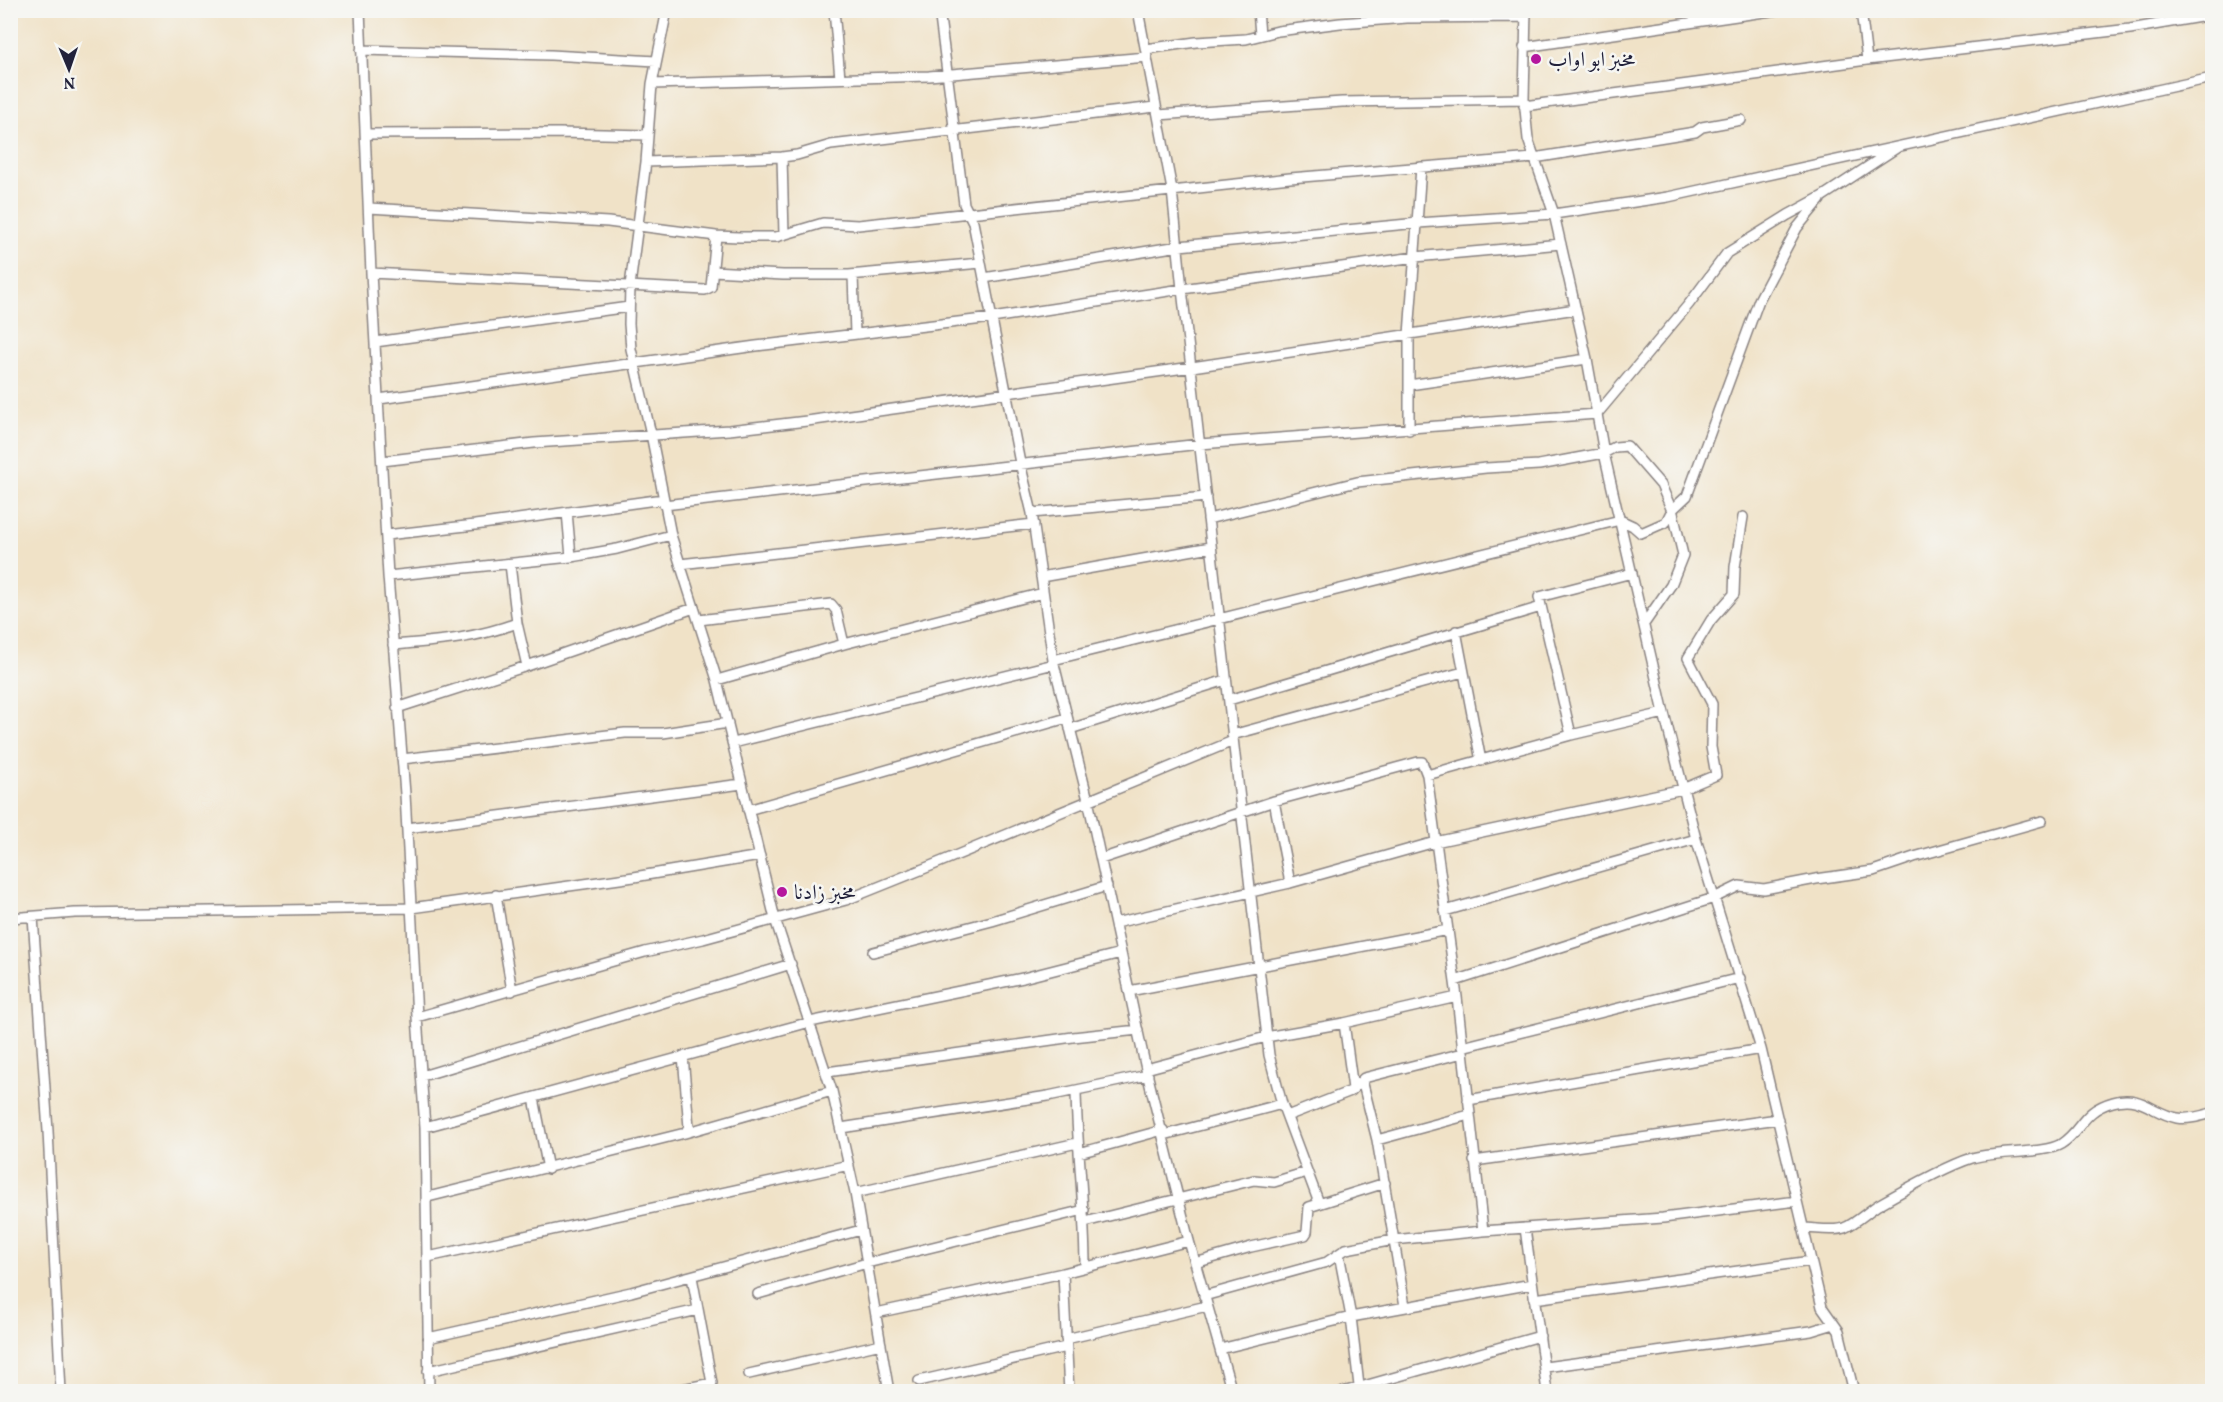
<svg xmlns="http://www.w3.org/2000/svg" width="2223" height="1402" font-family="Vollkorn,Amiri,serif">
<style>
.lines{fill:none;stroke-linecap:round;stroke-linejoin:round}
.street-casing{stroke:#898281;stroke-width:12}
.street{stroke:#fff;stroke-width:9}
.poi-dot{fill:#b5179e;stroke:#f6f6f2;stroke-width:2}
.labels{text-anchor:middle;stroke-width:5;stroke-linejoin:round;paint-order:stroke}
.poi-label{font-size:21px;fill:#22223b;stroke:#f6f6f2;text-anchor:start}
</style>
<rect width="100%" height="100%" fill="#f6f6f2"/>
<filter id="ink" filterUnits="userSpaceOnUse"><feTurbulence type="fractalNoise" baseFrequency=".0167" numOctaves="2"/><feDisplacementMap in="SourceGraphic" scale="12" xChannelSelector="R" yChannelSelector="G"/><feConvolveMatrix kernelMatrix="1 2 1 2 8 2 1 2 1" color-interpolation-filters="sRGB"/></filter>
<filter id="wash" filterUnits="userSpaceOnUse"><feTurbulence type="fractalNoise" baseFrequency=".008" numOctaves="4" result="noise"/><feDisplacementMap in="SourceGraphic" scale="24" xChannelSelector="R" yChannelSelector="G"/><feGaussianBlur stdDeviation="1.35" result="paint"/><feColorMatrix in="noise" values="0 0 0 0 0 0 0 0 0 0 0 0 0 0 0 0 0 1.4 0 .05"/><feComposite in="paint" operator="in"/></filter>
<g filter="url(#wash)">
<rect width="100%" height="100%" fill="#f0e2c7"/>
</g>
<g filter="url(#ink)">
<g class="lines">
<g class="street-casing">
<path id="street" d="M360,10l11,263 17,303 17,218 12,223 8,110 4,265
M667,10l-15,74 -6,78 -16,124 -1,38 2,25 20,85 20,101 46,145 58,239 57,172 23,102 34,199
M834,10l6,68
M939,10l25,194 9,18 47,241 12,50 21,147 35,140 58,269 43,172 43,151
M1138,10l34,180 10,99 87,766 13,49 37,99
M1258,10l2,25
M1526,10l-2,89 4,40 26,75 33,145 17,94 60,260 32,126 65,210 61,258 17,24 15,61
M1861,10l6,50
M1524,47l254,-37
M1146,49l50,-7 50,-3 32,-8 62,-8 67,-5 119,-1
M361,50l190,5 105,6
M652,84l277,-8 218,-19
M1524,106l343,-46 263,-31 82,-14
M1158,115l184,-13 182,-3
M366,134l193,-1 89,2
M782,157l2,78
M646,162l136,-5 15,-2 34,-10 324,-38
M369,208l239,14 108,14 23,1h37l47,-14 35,2 47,-5 385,-42 244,-20 161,-26 7,-5 39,-7
M713,271l70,4h66l132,-12
M371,273l334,17 6,-3 5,-51
M853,275l2,59
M984,278l195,-32 239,-23 136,-9 114,-17 544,-119
M375,342l254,-35
M1409,385l178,-26
M379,399l377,-53 236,-28 190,-29 233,-32 146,-13
M1409,430v-95l12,-168
M382,461l152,-18 195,-13 78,-9 385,-54 384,-58
M664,505l536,-61 397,-30 92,-110 38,-51 61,-38 35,-19 75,-49
M567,512l4,45
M1032,513l174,-16
M1208,519l149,-37 129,-14 53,-3 65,-12 11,-6 12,-1 34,39 12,28 10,42 -12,30 -27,39
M386,535l89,-10 188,-26
M510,564l7,59 10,43
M680,564l354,-40
M388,576l183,-19 46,-8 54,-14
M1041,577l170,-30
M699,620l132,-16 5,6 8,34
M1456,631l25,130
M393,645c46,-4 80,-6 124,-22
M1053,660l567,-140 13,6 8,7 25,-11 6,-12 15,-14 72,-196 38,-72 23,-28
M717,680l127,-36 199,-51
M1229,700l312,-93
M397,708l130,-42 167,-58
M1070,729l156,-49
M1232,735l231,-63
M1571,735l-32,-138 93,-24
M733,743l321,-79
M402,759l223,-26h38l65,-10
M1427,775l144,-40 93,-22
M1274,801l16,82
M748,810l319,-92
M407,828l335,-44
M1101,859l173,-58 144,-39h4l5,13 30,222 26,234
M496,895l16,96
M1445,911l251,-72
M33,917l15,214 13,261
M10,918l65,-5 336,-5 223,-31 126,-21
M1115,923l175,-40 145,-41 248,-53 33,-14 -5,-28 1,-43 -24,-46 23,-38 23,-26 1,-27 8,-50
M873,952l119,-31 115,-35
M1455,981l259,-83 25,-12 25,3 52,-10 57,-8 41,-14 128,-36
M1129,991l319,-61
M417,1017l228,-65 58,-13 143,-39 87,-35 300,-124
M1344,1023l9,66
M1462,1047l278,-69
M1146,1069l120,-32 78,-14 113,-26
M827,1072l246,-35 65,-7
M422,1076l369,-112
M1362,1080l15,60 28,166
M1076,1091c1,59 9,117 9,176
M534,1098l14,71
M1468,1100l293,-51
M1287,1116l64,-25 13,-13 99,-25
M425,1127l385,-105 213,-44 98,-25
M841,1128l207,-32 100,-21
M685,1133l147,-42
M1164,1135l118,-31
M1377,1140l92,-25
M1079,1153l84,-23
M1474,1161l304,-42
M855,1193l222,-50
M428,1197l257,-64 4,-6 -6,-71
M1085,1222l169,-42 20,2 33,-10
M1525,1228l22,164
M1803,1228c13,0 29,4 41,0 12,-5 23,-16 34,-23 26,-15 66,-38 94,-47 23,-7 73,-4 89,-14 22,-14 20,-33 52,-42 28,-8 39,11 64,16 11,2 24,-2 35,-5
M1339,1254l12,63 8,69
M428,1257l421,-92
M1195,1263l56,-16 54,-12 2,-3 2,-25 76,-24
M1063,1273l6,119
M758,1294l109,-31 217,-53
M1204,1296l123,-34 19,-13 48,-9 89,-9 180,-13 134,-17
M1534,1299l277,-38
M876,1313l187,-40 126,-32
M428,1338l203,-46 230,-62
M1066,1339l141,-33
M1220,1349l131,-32 181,-33
M1545,1367l266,-36 23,-7
M428,1371l270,-61
M749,1374l132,-30
M919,1381l147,-34
M668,1392l44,-9 -20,-106
M1343,1392l197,-56"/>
</g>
<use href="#street" class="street"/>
</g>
</g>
<g class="poi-dot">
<circle cx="1536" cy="59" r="6"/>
<circle cx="782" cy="892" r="6"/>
</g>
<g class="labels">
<g class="poi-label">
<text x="1548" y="66">مخبز ابو اواب</text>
<text x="794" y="899">مخبز زادنا</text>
</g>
</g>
<rect width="2223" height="1402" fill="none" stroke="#f6f6f2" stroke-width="36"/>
<g transform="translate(69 69) rotate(178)" stroke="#f6f6f2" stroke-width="4.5" paint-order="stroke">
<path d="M0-4.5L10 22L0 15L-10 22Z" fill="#22223b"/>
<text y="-9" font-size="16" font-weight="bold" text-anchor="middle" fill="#22223b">N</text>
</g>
</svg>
